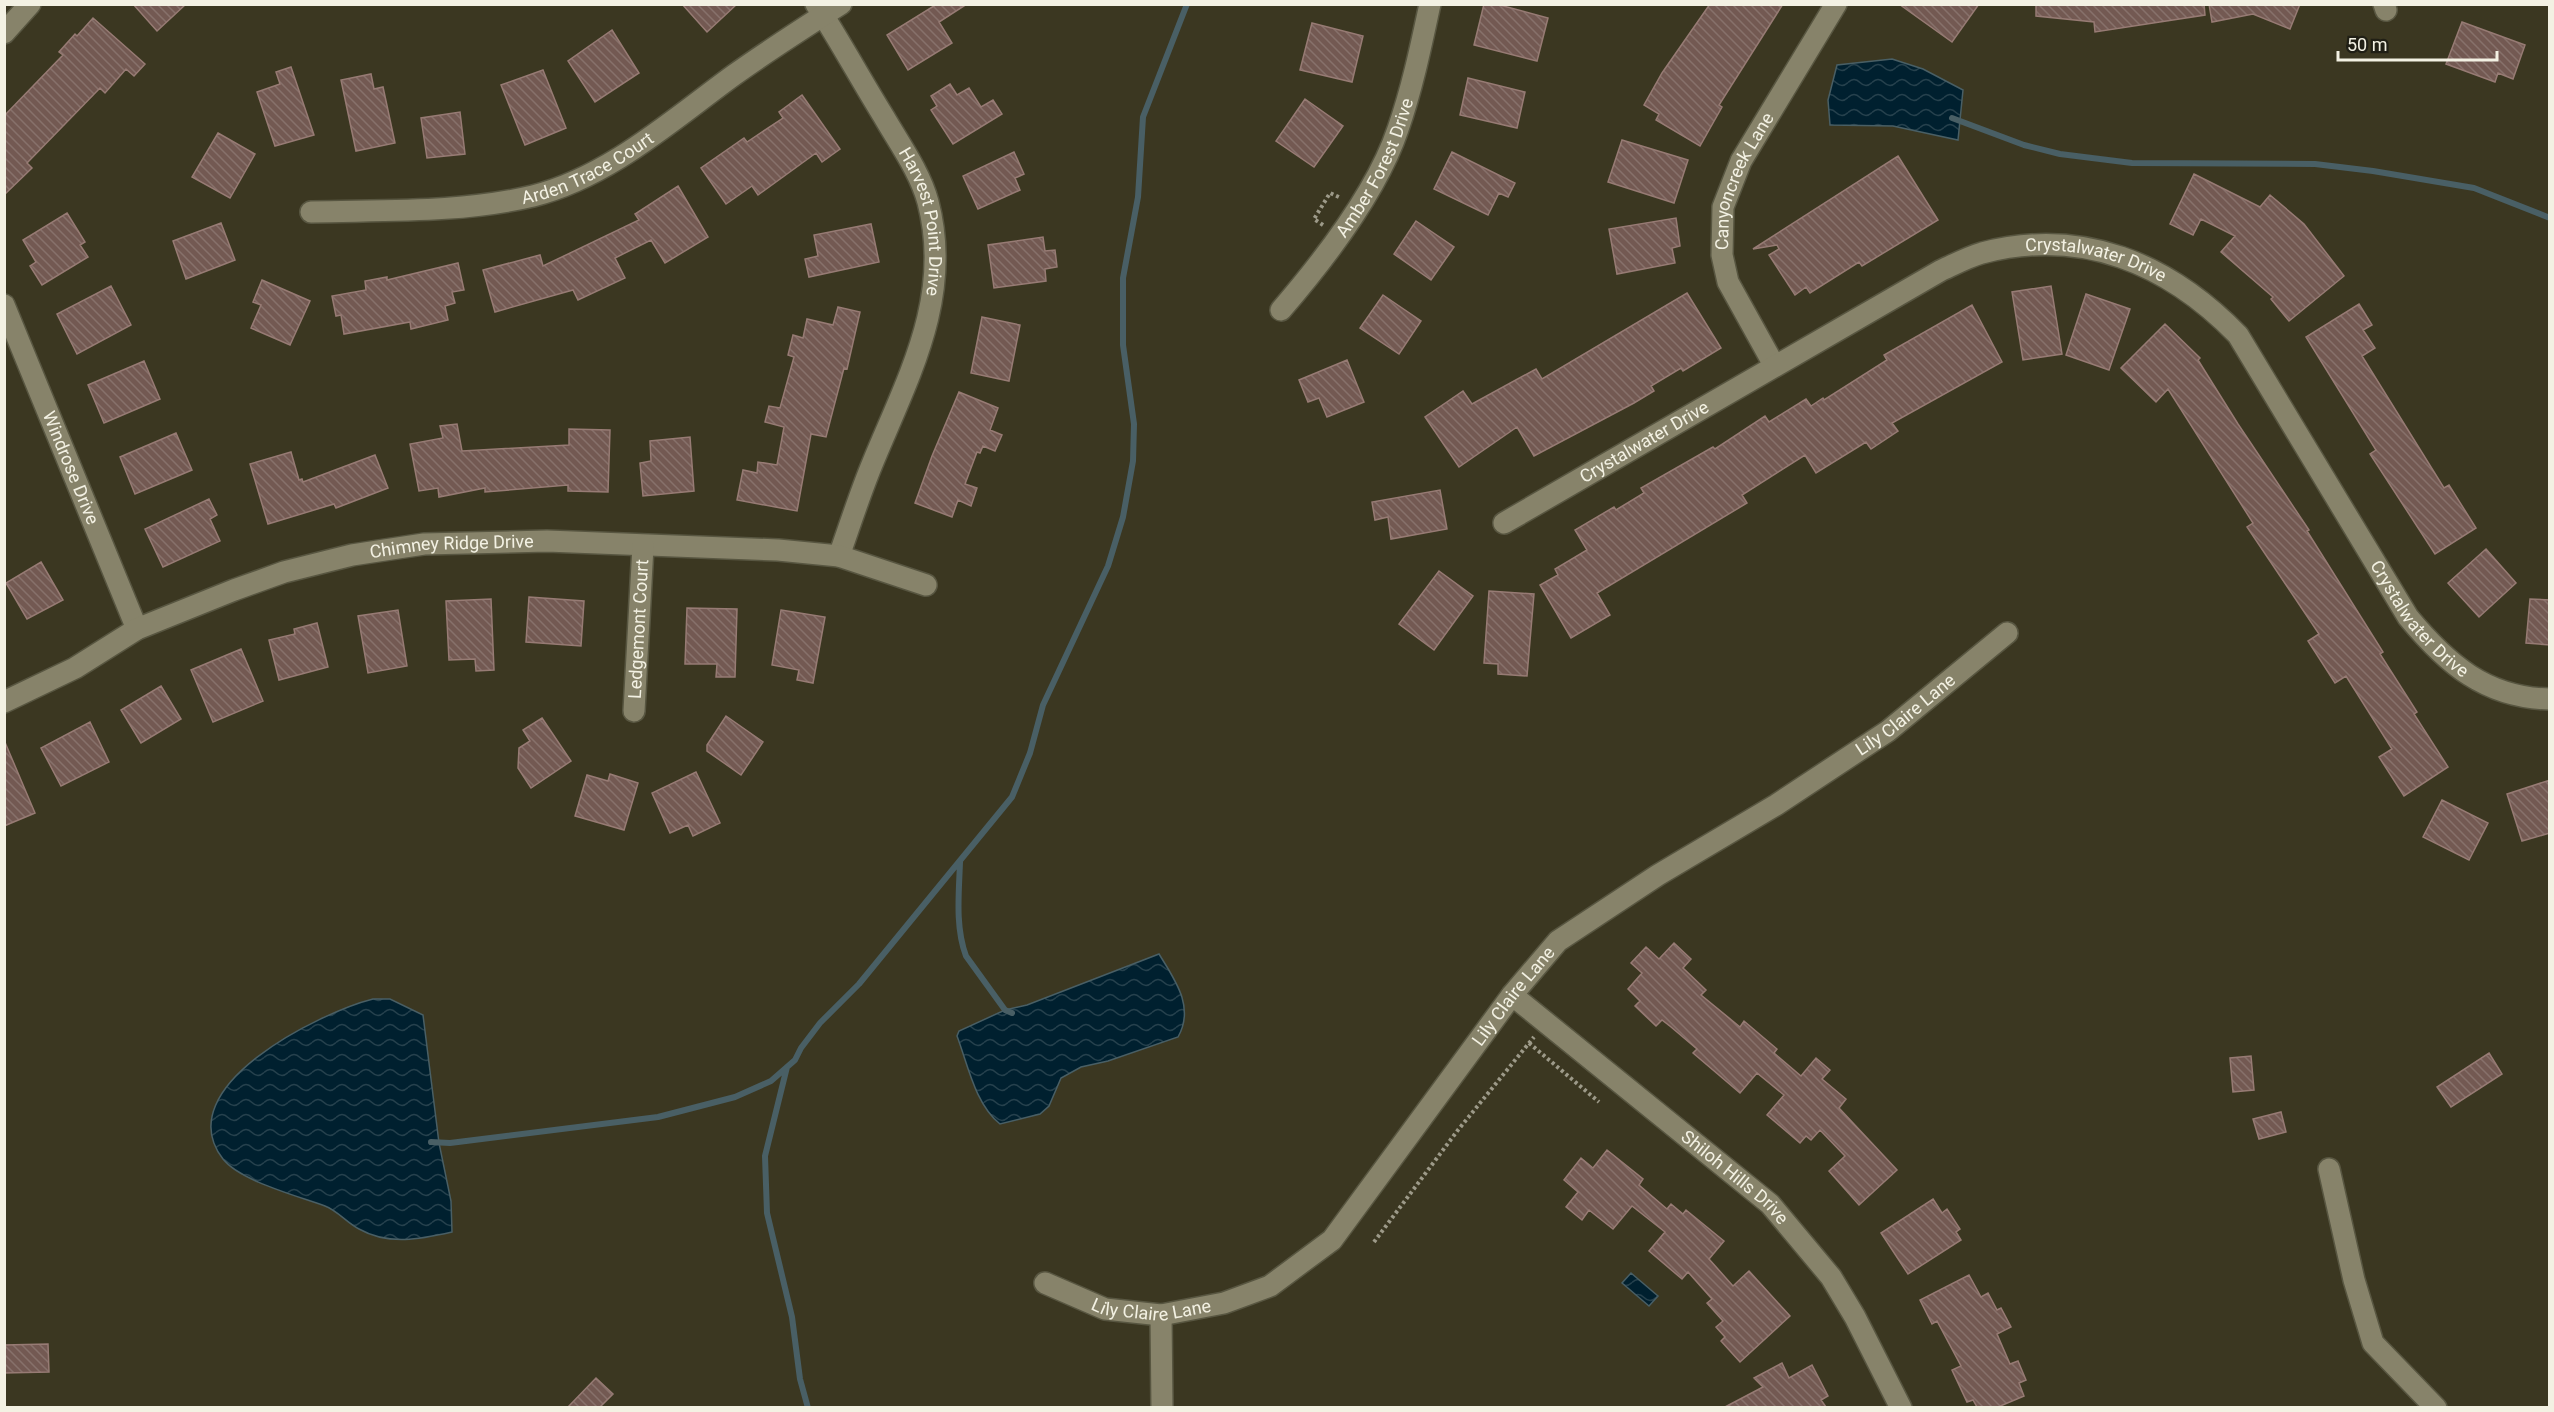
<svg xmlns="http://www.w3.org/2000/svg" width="2554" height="1412" font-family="Roboto,sans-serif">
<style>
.water{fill:url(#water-waves);stroke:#495f65;stroke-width:1.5}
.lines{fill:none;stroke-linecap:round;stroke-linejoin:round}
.stream{stroke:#495f65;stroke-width:6}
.building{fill:url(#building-back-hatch);stroke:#977b74;stroke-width:1.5}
.minor-casing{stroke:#585641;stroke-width:24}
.path{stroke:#9d9a89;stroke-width:4;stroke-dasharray:3 3;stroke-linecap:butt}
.minor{stroke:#87836a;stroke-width:21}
.labels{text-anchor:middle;stroke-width:4.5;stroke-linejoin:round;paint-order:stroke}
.street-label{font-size:18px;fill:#f3f1e3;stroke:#201f15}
</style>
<defs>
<pattern id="water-waves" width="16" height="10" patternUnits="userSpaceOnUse" patternTransform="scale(1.5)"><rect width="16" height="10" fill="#00202f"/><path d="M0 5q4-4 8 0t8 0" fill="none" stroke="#26414d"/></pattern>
<pattern id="building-back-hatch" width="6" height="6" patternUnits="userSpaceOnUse" patternTransform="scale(1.5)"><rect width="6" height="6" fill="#735952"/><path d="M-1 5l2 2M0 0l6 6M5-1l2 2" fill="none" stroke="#87716b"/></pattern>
</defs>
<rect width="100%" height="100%" fill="#3b3721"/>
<path class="water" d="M1892,59l31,10 40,21 -5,50 -65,-14 -63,-1 -2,-25 9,-35z
M1159,954c16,26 36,53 19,83l-70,24 -27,6 -20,11 -12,28 -9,8 -40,10c-25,-20 -32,-59 -43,-88l2,-5 46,-21 22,-5z
M373,999h17l33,16 16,128 12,58 1,31c-31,7 -63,14 -93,-3 -12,-6 -21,-18 -34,-23 -27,-10 -85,-25 -102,-47 -56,-72 98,-147 150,-160z
M1631,1273l27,23 -9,10 -27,-23z"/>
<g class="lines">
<path class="stream" d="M1952,118l72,27 36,9 72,9 183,1 58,7 101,17 76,30
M960,862c-1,30 -5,65 6,94l39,54 7,3
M787,1067l-22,89 2,57 25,104 8,62 8,29
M431,1142l19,1 208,-26 77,-20 36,-16 24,-21 6,-12 19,-25 39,-39 153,-187 18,-44 13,-48 65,-139 15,-49 10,-56 1,-37 -11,-79v-67l15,-81 5,-80 44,-113"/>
</g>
<path class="building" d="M133,4h53l-29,27z
M682,4h55l-30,28z
M937,4h30l-28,18 13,21 -44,27 -21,-35z
M1484,4h12l52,14 -11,43 -63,-16z
M1710,4h73l-64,101 3,2 -22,39 -44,-26 3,-6 -15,-9 18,-32z
M1899,4h80l-27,38z
M2036,4h168l1,11 -110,17 -1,-10 -58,-6z
M2209,4h91l-10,25 -37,-15 -41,8z
M93,18l52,46 -11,12 -8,-7 -21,24 -5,-5 -73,75 5,5 -28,27v-79l59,-61 -4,-3 16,-18 2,2z
M2462,22l63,23 -12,34 -15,-6 -3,9 -49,-18z
M1312,23l51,13 -11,46 -52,-12z
M612,30l27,43 -44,29 -27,-41z
M291,67l23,68 -39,11 -18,-54 23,-8 -4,-12z
M543,70l23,58 -41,17 -24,-60z
M371,74l3,15 9,-2 12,56 -39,8 -15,-71z
M1468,78l57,14 -8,36 -57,-13z
M950,84l7,11 12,-7 12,19 12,-7 9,14 -49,30 -22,-34 6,-4 -6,-10z
M802,95l38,54 -18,13 -6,-9 -58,42 -6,-9 -26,18 -25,-36 43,-30 3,4 36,-24 -4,-6z
M1305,99l38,27 -29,41 -38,-26z
M460,112l5,42 -38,4 -6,-40z
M218,133l37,21 -25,44 -38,-21z
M1622,140l66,20 -14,43 -66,-21z
M1014,152l10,22 -9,4 5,12 -42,19 -15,-33z
M1452,152l63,31 -7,14 -9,-4 -11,22 -54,-26z
M1898,156l40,64 -76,46 -3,-4 -49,31 -4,-6 -11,8 -26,-40 10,-6 -2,-4 -24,4z
M2194,174l66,33 10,-12 34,29 40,52 -55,45 -18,-22 2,-2 -52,-45 14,-16 -34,-17 -8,16 -23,-11z
M678,186l30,51 -43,26 -14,-23 -36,18 10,20 -47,22 -5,-10 -78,22 -12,-42 57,-15 3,11 96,-46 -4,-6z
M67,213l18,29 -5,3 8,12 -46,28 -12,-19 6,-4 -13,-22z
M1676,218l4,28 -8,2 3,15 -58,11 -8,-45z
M1416,221l38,26 -23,33 -37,-26z
M221,223l14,37 -49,19 -13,-38z
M871,224l8,38 -70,15 -4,-18 13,-3 -4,-21z
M1043,237l2,14 10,-1 2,17 -12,2 1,12 -52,7 -6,-43z
M458,263l6,27 -12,2 3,11 -10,3 3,14 -37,9 -1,-7 -66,12 -3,-19 -5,1 -4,-20 34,-6 -1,-9 22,-4v3z
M262,280l48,21 -20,44 -39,-17 10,-23 -8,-3z
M111,286l20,39 -54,29 -20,-40z
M2051,286l11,68 -39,6 -11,-68z
M1687,293l34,55 -38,23 -2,-3 -30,18 3,5 -20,12 -100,53 -17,-29 -58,40 -34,-50 38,-26 9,13 64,-35 6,10z
M2086,294l44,15 -21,61 -43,-15z
M1383,295l38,26 -22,33 -39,-26z
M2359,304l13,21 -9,5 12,18 -13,8 82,132 5,-3 27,43 -41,26 -65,-100 6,-4 -70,-113z
M1972,305l30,57 -110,61 6,8 -27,18 -5,-7 -50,31 -11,-18 -63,40 5,8 -150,90 13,22 -39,23 -31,-53 18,-10 -3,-6 32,-19 -12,-20 39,-23 2,3 28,-17 -3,-5 72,-41 2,2 50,-33 4,6 37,-23 5,7 12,-8 1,2 63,-40 -3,-5z
M838,307l22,5 -13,57 -3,-1 -18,69 -15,-3 -14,77 -60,-11 6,-30 14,3 1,-11 19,3 7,-38 -19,-5 4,-16 11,2 14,-51 -6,-2 5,-20 10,3 4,-19 26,6z
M982,317l38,8 -11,56 -38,-8z
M2165,324l35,34 -2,2 40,64 71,106 -2,1 76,121 -3,2 37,58 -3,2 34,53 -44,29 -25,-39 13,-8 -46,-73 -11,7 -27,-42 11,-7 -72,-107 6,-4 -85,-134 -12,13 -35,-34z
M1347,360l17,42 -37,15 -8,-19 -11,4 -9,-22z
M144,361l16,38 -56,24 -16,-38z
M959,392l39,16 -8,22 12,5 -7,16 -12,-5 -3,7 -3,-1 -12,32 12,4 -6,18 -13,-6 -6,17 -37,-14 17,-47z
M457,424l5,27 107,-6v-16l41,1 -2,62 -40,-1v-6l-83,7v-4l-46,9 -1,-9 -19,3 -9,-47 33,-6 -3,-12z
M176,433l16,37 -57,24 -15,-37z
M690,437l4,54 -51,5 -3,-33 11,-2 -1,-20z
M291,452l8,28 3,-1 1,3 72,-27 13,33 -52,20 -2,-4 -66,20 -18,-60z
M1440,490l7,39 -56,10 -3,-22 -13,3 -3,-18z
M209,499l8,16 -7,4 10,22 -57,26 -18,-38z
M2486,549l30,34 -37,34 -31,-34z
M41,562l22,38 -36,19 -21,-36z
M1439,571l34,25 -39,54 -35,-26z
M1489,591l45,3 -7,82 -29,-2v-10l-14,-1z
M529,597l55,4 -3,45 -55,-4z
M491,599l3,71 -18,1 -1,-12 -26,1 -3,-59z
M2530,599l20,1v45l-24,-2z
M687,608l50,1 -2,68h-19l1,-13h-32z
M398,610l9,56 -39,7 -10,-57z
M781,610l44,7 -12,66 -16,-3 2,-10 -27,-5z
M317,623l11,44 -49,13 -10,-40 26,-6 -1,-5z
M241,649l22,52 -50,21 -22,-52z
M161,686l20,33 -40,24 -20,-33z
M726,716l37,26 -22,33 -34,-24v-6z
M542,718l29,43 -40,27 -13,-20 1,-20 11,-7 -7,-11z
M90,722l19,40 -48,24 -20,-38z
M4,740l31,73 -31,13z
M696,772l24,51 -27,13 -5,-11 -18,8 -18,-40z
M610,774l28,9 -14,47 -49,-14 12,-41 21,6z
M2550,780v53l-28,8 -15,-47z
M2442,800l46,23 -19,37 -46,-23z
M1674,943l17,16 -8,9 23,22 -5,5 39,32 4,-6 33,28 -3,4 27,23 15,-18 14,12 -8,9 24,20 -7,9 58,62 -38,35 -30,-34 16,-15 -25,-26 -9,10 -5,-4 -6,7 -33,-28 17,-20 -27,-22 -17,20 -47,-40 4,-4 -26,-22 -9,-7 -6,6 -21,-20 5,-5 -12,-12 14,-16 -11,-10 15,-16 13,12z
M2489,1053l13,21 -51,33 -14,-20z
M2251,1056l3,34 -21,2 -3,-34z
M2281,1112l5,20 -27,7 -6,-20z
M1607,1150l36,29 -4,6 28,24 4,-5 12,10 3,-4 38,31 -15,18 24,27 16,-15 41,45 -50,46 -19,-21 4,-4 -9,-10 7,-6 -16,-18 5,-4 -24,-27 -6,7 -33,-28 16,-19 -33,-26 -19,23 -24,-19 -7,10 -16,-13 12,-15 -14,-12 17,-22 12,10z
M1933,1199l9,14 5,-4 13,20 -4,3 5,8 -53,34 -27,-41z
M1969,1275l12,22 7,-4 9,17 4,-2 10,19 -14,7 13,30 8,-3 8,19 -7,3 5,13 -26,11h-21l-4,-7 -6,2 -15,-32 9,-4 -24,-45 -5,3 -12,-24z
M48,1344l1,28 -45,1v-28z
M1782,1363l7,15 23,-13 16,31 -7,4 5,7h-101l38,-20 -9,-9z
M596,1378l17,16 -13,13h-32z"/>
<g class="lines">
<g class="minor-casing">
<g id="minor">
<path id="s1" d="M816,4c24,37 45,76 68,113 15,26 36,55 44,85 25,95 -20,175 -55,260 -13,31 -23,63 -34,94"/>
<path d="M2384,4l2,6"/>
<path d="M4,33l26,-29"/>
<path id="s2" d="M311,212c74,-2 150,1 222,-16 76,-19 139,-76 201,-121 35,-25 71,-48 107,-71"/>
<path id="s3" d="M4,305l133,324"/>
<path id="s4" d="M1281,310c43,-50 96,-118 117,-181 14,-40 23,-83 32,-125"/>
<path id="s5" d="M1774,365l-46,-83 -6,-27 1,-48 18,-46 95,-157"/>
<path id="s6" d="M1504,523l436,-252c13,-6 28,-14 42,-18 100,-26 186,10 256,82l170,282c39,47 78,81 142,82"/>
<path id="s7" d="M4,702l71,-34 62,-39 97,-39 50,-18 68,-17 72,-11 123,-3 231,9 61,6 87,29"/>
<path id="s8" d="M634,711l9,-165"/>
<path id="s9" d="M1512,995l258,209 61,73 24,40 46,91"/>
<path d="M2329,1169l25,111 19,63 63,65"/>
<path id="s10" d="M1045,1283l60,26 56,6 63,-12 46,-17 62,-46 180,-245 46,-54 100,-66 118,-70 112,-74 119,-98"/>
<path d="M1161,1315l1,93"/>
</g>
</g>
<path class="path" d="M1323,225l-9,-6 16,-26 11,5
M1529,1043l70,59
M1374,1242l84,-112 76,-93"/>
<use href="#minor" class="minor"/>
</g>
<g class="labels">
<g class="street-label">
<text dy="6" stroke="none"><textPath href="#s2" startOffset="284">Arden Trace Court</textPath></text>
<text dy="6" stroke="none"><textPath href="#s4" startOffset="172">Amber Forest Drive</textPath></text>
<text dy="6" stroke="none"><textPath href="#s5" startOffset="201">Canyoncreek Lane</textPath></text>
<text dy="6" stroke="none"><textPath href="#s1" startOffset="246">Harvest Point Drive</textPath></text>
<text dy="6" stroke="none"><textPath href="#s6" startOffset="666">Crystalwater Drive</textPath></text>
<text dy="6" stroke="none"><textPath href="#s6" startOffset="162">Crystalwater Drive</textPath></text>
<text dy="6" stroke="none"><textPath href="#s3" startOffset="176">Windrose Drive</textPath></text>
<text dy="6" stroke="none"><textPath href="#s7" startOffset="480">Chimney Ridge Drive</textPath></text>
<text dy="6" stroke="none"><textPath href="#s6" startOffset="1170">Crystalwater Drive</textPath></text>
<text dy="6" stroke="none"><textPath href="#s8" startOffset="82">Ledgemont Court</textPath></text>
<text dy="6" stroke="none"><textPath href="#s10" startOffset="1102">Lily Claire Lane</textPath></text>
<text dy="6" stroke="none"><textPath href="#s10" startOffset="616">Lily Claire Lane</textPath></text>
<text dy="6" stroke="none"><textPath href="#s9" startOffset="288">Shiloh Hills Drive</textPath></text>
<text dy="6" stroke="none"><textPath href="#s10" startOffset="112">Lily Claire Lane</textPath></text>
</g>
</g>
<rect width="2554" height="1412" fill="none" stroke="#f3f1e3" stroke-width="12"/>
<path d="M2338 51v9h159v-9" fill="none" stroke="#f3f1e3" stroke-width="3"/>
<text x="2347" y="51" font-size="18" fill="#f3f1e3" stroke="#201f15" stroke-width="4.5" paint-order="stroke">50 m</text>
</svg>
